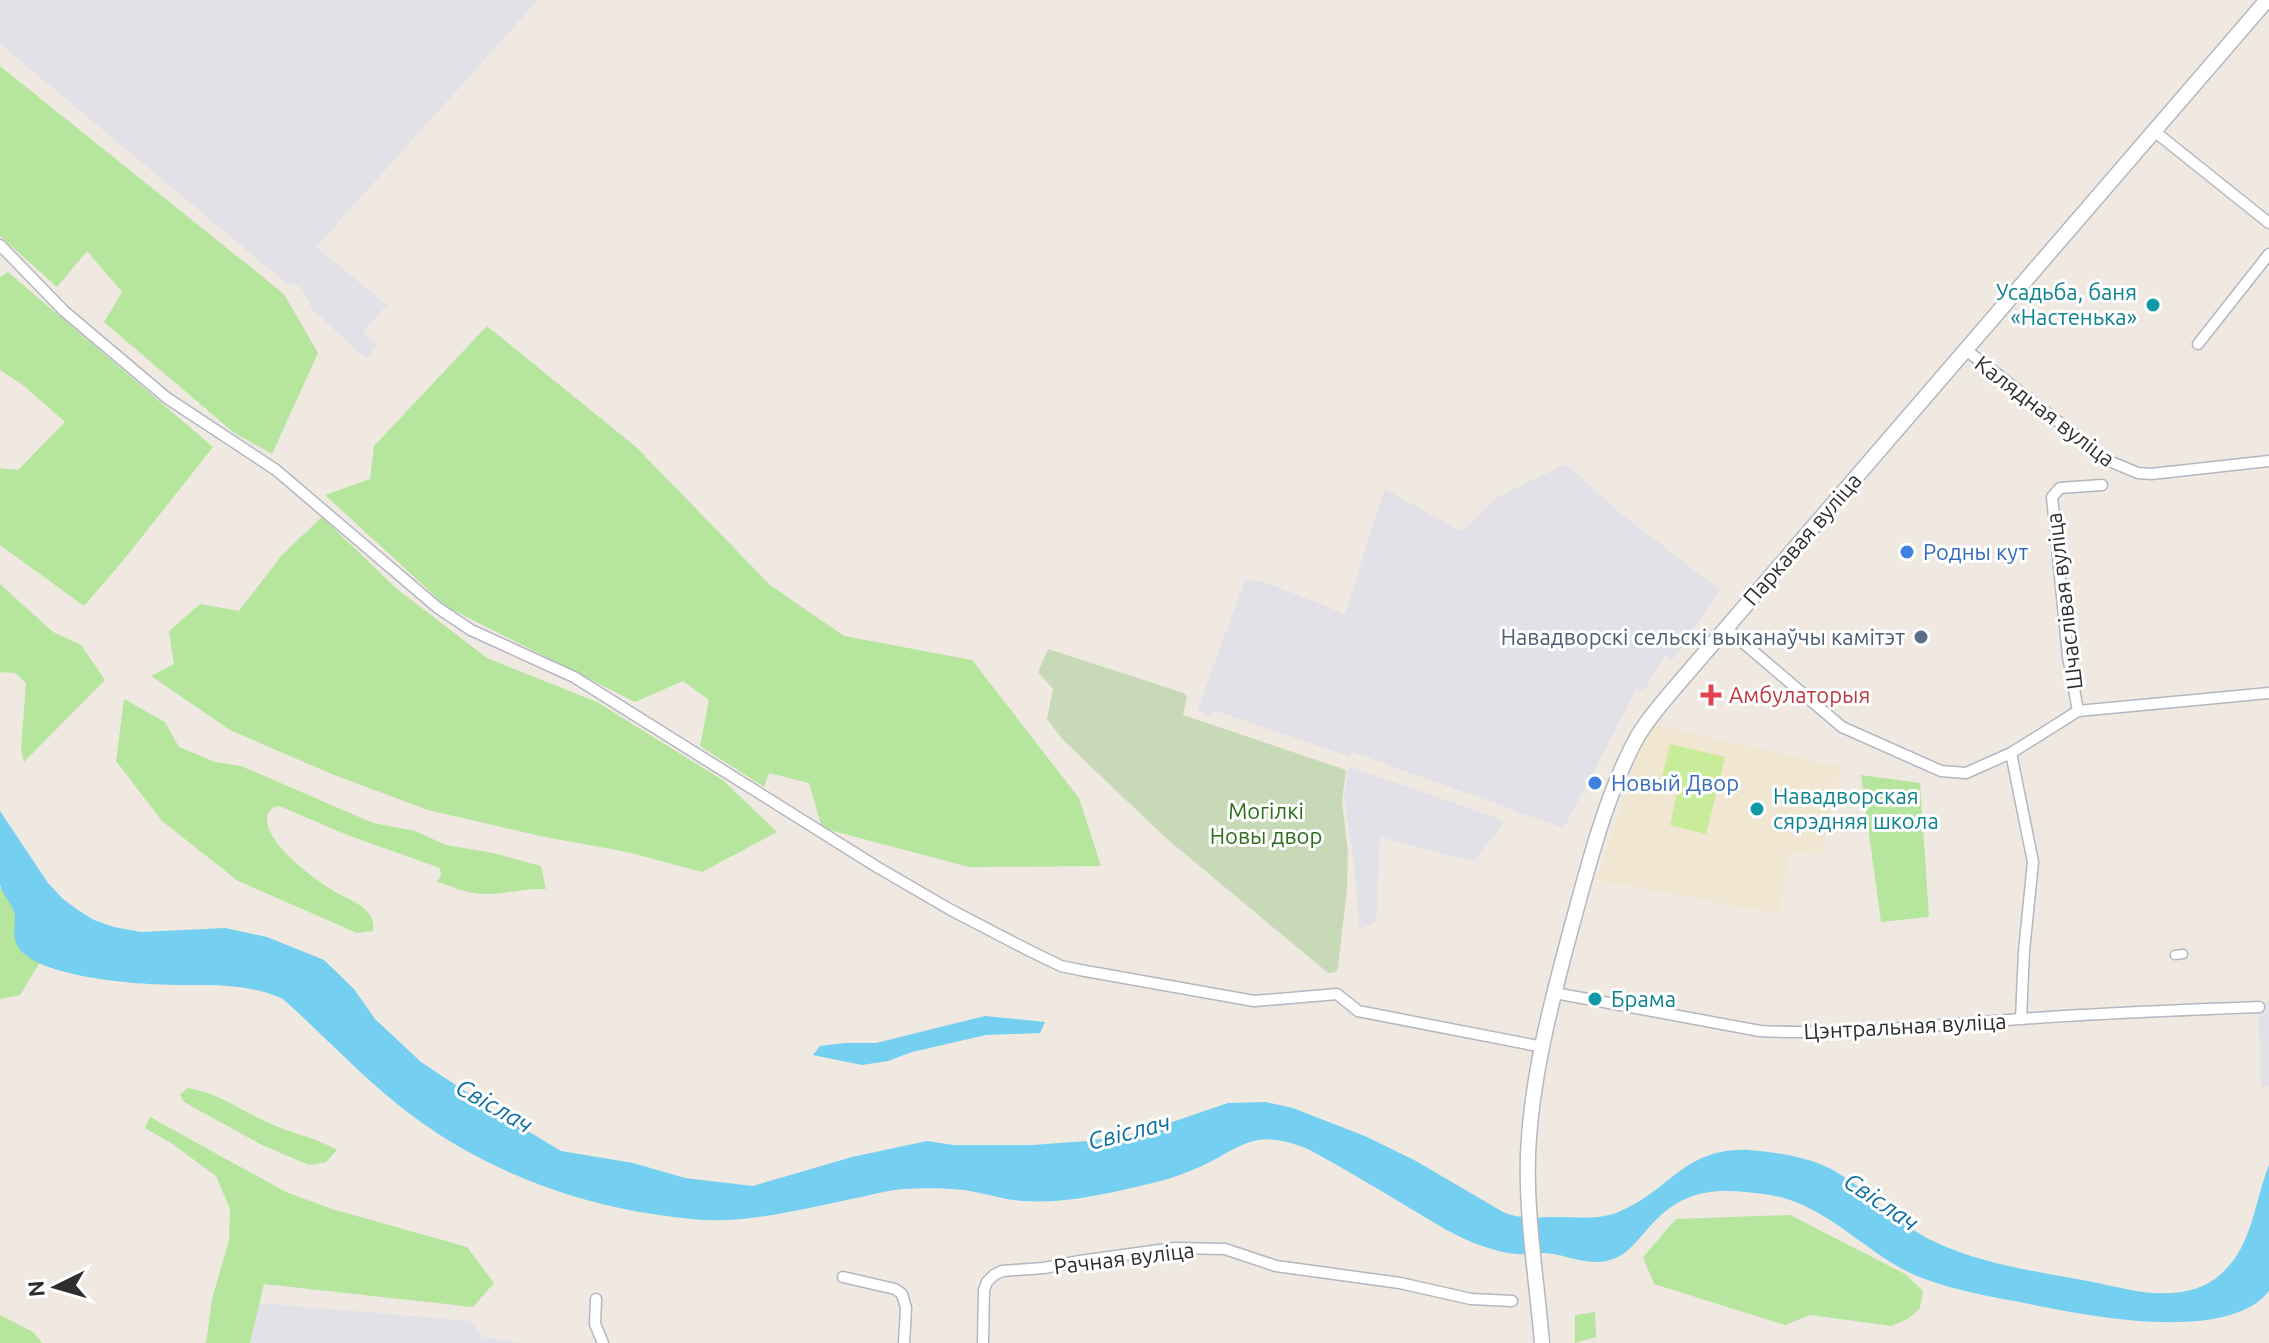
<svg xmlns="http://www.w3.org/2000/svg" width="2269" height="1343" font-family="Ubuntu,sans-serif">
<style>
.industrial{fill:#e3e1e8}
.education{fill:#f0e6d1}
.green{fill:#b6e59e}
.cemetery{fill:#c8d9b8}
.pitch{fill:#c9ec9a}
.water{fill:#75cff0}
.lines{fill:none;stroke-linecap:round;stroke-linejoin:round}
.pedestrian-casing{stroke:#b4b7c1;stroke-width:11}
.minor-casing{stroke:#b4b7c1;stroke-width:13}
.secondary-casing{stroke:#b4b7c1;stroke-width:17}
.pedestrian{stroke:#fff;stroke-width:8}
.minor{stroke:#fff;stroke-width:10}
.secondary{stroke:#fff;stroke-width:14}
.culture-dot{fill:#0f9aa8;stroke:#fff;stroke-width:3}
.shop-dot{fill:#3f7fe0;stroke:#fff;stroke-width:3}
.service-dot{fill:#5c6f8a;stroke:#fff;stroke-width:3}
.health-dot{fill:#e0444e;stroke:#fff;stroke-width:3}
.labels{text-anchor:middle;stroke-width:6;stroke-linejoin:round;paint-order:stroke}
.culture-label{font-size:22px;fill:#0d838f;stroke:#fff;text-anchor:start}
.street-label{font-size:22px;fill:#2e2e2e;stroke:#fff}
.shop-label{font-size:22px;fill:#366cbe;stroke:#fff;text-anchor:start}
.service-label{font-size:22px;fill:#4e5e75;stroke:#fff;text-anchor:end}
.health-label{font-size:22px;fill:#be3a42;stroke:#fff;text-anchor:start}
.park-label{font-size:22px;fill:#2c6e1b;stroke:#fff}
.water-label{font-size:24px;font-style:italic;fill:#0d6fa3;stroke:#fff}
</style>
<rect width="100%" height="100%" fill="#efe9e1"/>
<path class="industrial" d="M0,0h538l-222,247 71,58 -24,27 14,14 -11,13 -54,-50 -11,-22 -15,-4 -286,-239z
M1566,464l53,48 101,78 -48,70 -8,-4 -20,35 -7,-3 -73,140 -212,-76 -2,5 -136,-47 -3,6 -14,-6 49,-132 21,5 64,25 13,7 41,-126 77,43 33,-34z
M1348,766l157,55 -31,41 -94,-25 -4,85 -17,7 -5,-68 -10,-63z
M2258,1001l11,2v83l-8,1z
M259,1303l212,18 12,16 39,6h-272z"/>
<path class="education" d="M1647,723l194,44 -20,88 -31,-3 -11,62 -182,-34z"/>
<path class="green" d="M0,66l284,228 34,59 -46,101 -39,-22 -129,-110 18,-30 -35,-41 -30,36 -57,-51z
M8,272l205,175 -87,110 -42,49 -84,-61v-77l18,2 47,-48 -42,-37 -23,-15v-93z
M487,326l149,121 134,138 74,51 128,24 107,138 22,68 -132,1 -147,-39 -13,-45 -40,-10 -5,14 -64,-41 9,-46 -26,-19 -48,21 -188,-95 -122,-112 45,-16 4,-33z
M322,517l75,72 90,69 110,44 127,79 53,51 -75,40 -75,-20 -82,-15 -117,-27 -94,-35 -104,-45 -79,-54 23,-12 -5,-33 31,-27 39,7 43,-56z
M0,584l53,48 28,13 24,35 -81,82 -3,-13 5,-66 -11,-10 -15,-1z
M124,699l41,23 14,25 36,15 26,4 132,57 42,8 31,14 47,8 48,13 5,23c-22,-1 -43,6 -65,5 -15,-1 -30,-8 -44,-12l4,-7 -1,-7 -90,-32 -71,-30c-7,1 -11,4 -12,12 -2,25 46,60 65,72 11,7 30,13 37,24 4,5 5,11 4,17l-16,2 -119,-52 -76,-60 -46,-60z
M1861,775l59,8 9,134 -48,5z
M0,887c6,9 14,18 15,29 2,29 -5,31 25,46l-20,33 -20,4z
M187,1088c32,5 51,21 80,34 23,11 47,15 70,28l-11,12 -17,3 -47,-20 -78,-43 -4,-7z
M150,1117l136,75 46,17 135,38 27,36 -21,24 -209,-23 -14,59h-44l6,-44 17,-59 1,-31 -14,-33 -45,-33 -26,-15z
M1790,1215l115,59 18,17 -3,17 -11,10 -17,8 -82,-11 -25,10 -131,-41 -11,-27 33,-38z
M1595,1312l1,25 -21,6v-28z
M0,1315l33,17 9,11h-42z"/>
<path class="cemetery" d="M1048,649l136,44 3,4 -4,18 163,55 -4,31 6,52 -1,35 -9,80 -2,4 -8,1 -161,-134 -105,-100 -15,-20 6,-30 -15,-17z"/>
<path class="pitch" d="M1670,744l55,13 -19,77 -36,-9 9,-39 -18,-5z"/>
<path class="water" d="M0,811l48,72 15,16 15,11 16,10 20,7 27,5 84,-4 42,9 57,23 30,29 21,30 46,43 80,53 60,36 72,12 52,15 68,8 99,-29 75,-16 26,4h79l56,-4 55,-9 85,-29 37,-1 28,6 74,29 49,24 87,51c17,8 35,5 53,5 20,0 41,3 60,-4 53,-20 67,-66 133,-63 27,2 58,7 82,19 38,20 65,55 104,73 49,23 106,30 158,40 25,5 52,13 78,11 18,-1 36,-6 50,-19 32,-28 33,-72 48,-109v126c-41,52 -175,26 -235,14 -38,-8 -76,-13 -112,-27 -55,-21 -92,-73 -152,-83 -47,-7 -83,-9 -117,28 -11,11 -21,27 -35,34 -22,11 -43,1 -65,-3 -10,-2 -19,0 -29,0 -14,1 -29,-4 -42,-8 -24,-8 -47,-23 -69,-36 -35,-21 -70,-42 -105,-61 -59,-24 -67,2 -118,22 -24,10 -50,15 -76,21 -29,6 -60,11 -90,9 -20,-1 -40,-8 -60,-11 -20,-2 -40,-2 -60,-1 -16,1 -32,6 -48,9 -43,9 -87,20 -131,22 -23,1 -44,-2 -66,-5 -86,-12 -170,-44 -241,-95 -49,-35 -90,-81 -135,-121 -33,-15 -66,-14 -102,-14 -36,0 -142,-6 -163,-38 -6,-10 -3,-20 -3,-30 -1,-13 -13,-21 -15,-33 0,-23 0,-50 0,-73z
M985,1016l60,6 -5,11 -54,2 -74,17 -24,9 -26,4 -49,-10 7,-9 25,-3h31z"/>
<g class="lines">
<g class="pedestrian-casing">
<path id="pedestrian" d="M2175,955l8,-1"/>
</g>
<g class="minor-casing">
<path id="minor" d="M2154,131l115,92
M0,245l64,66 103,87 109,72 162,138 33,22 103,47 303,190 74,43 79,41 31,15 19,4 174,31 83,-7 21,17 185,36
M2198,344l71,-90
M1966,350l143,111 29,12 13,1 118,-13
M1726,628l116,99 99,44 25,2 45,-20 67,-42 191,-18
M2078,711l-10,-55 -16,-159 8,-9 42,-3
M2011,753l22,109 -9,89 -3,68
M1555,993l205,38c87,4 175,-6 261,-12 79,-6 158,-9 238,-12
M843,1277l52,12 7,5 4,14 -2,35
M596,1299l-1,25 8,19
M983,1343l1,-53 3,-8 7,-7 8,-4 42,-3 36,-7 94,-13 51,1 51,17 124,17 71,16 41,2"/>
</g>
<g class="secondary-casing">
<path id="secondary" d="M1542,1343c-5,-62 -16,-125 -14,-188 3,-76 23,-152 43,-226 17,-62 33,-127 62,-184 10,-20 25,-37 39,-54l595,-691"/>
</g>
<use href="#pedestrian" class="pedestrian"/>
<use href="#minor" class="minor"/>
<use href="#secondary" class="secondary"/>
</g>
<g class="culture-dot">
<circle cx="2153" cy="305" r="8"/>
<circle cx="1757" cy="809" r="8"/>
<circle cx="1595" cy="999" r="8"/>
</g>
<g class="shop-dot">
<circle cx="1907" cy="552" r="8"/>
<circle cx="1595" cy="783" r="8"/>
</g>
<circle class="service-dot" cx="1921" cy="637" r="8"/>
<path class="health-dot" d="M1707 683h8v8h8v8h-8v8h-8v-8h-8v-8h8z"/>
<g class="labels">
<g class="culture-label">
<text x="2137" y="300" text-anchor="end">Усадьба, баня<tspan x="2137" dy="25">«Настенька»</tspan></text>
<text x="1773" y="804">Навадворская<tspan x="1773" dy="25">сярэдняя школа</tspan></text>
<text x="1611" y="1007">Брама</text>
</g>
<g class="street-label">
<text transform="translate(2045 411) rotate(37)" y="8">Калядная вуліца</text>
<text transform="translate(1802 539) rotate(-49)" y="8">Паркавая вуліца</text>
<text transform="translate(2064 601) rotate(-97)" y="8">Шчаслівая вуліца</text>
<text transform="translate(1905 1026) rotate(-3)" y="8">Цэнтральная вуліца</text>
<text transform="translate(1124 1258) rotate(-7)" y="8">Рачная вуліца</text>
</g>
<g class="shop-label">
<text x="1923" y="560">Родны кут</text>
<text x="1611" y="791">Новый Двор</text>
</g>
<g class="service-label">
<text x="1905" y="645">Навадворскі сельскі выканаўчы камітэт</text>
</g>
<g class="health-label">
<text x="1729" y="703">Амбулаторыя</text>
</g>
<g class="park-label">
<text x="1266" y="819">Могілкі<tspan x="1266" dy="25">Новы двор</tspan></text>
</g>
<g class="water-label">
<text transform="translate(494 1106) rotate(30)" y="8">Свіслач</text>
<text transform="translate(1129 1132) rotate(-14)" y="8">Свіслач</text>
<text transform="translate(1881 1202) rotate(34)" y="8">Свіслач</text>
</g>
</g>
<g transform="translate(56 1287) rotate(265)" stroke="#ffffff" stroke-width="6" paint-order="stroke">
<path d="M0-6L14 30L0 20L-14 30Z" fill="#2e2e2e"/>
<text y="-12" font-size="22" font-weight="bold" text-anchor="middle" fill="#2e2e2e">N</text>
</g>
</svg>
